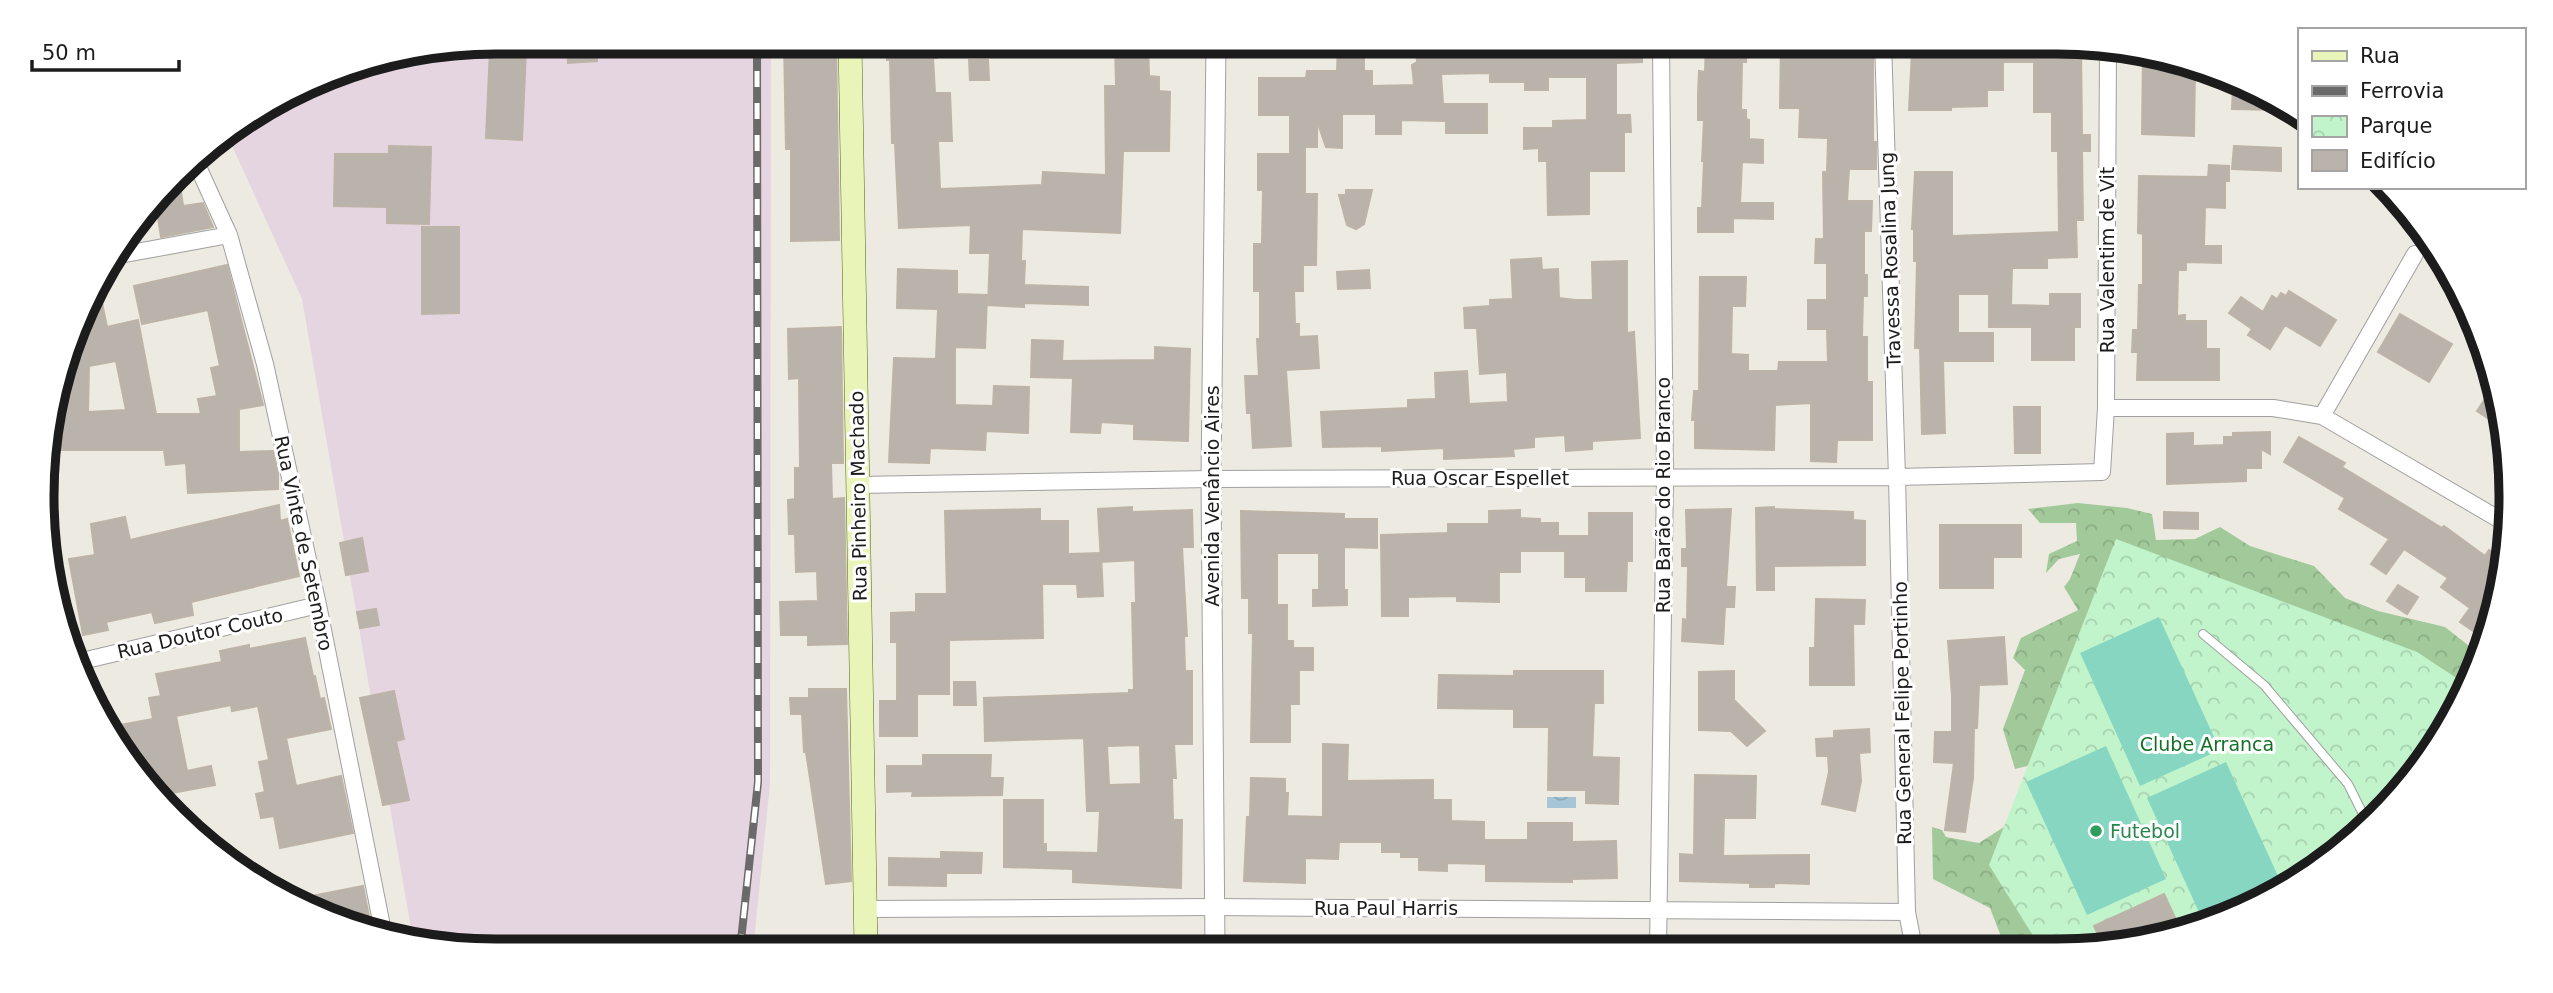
<svg xmlns="http://www.w3.org/2000/svg" width="2553" height="993" font-family="'DejaVu Sans',sans-serif">
<style>
.railway{fill:#e5d5e0}
.forest{fill:url(#forest-crowns)}
.park{fill:url(#park-crowns)}
.pitch{fill:#86d6c2}
.water{fill:url(#water-waves)}
.building{fill:#b9b3ac;stroke:#bdb3a6;stroke-width:2;fill-rule:evenodd}
.lines{fill:none;stroke-linecap:round;stroke-linejoin:round}
.service-casing{stroke:#a0a0a0;stroke-width:10}
.minor-casing{stroke:#a0a0a0;stroke-width:18}
.tertiary-casing{stroke:#a0a0a0;stroke-width:21}
.secondary-casing{stroke:#53690d;stroke-width:24}
.service{stroke:#fff;stroke-width:8}
.minor{stroke:#fff;stroke-width:16}
.tertiary{stroke:#fff;stroke-width:19}
.secondary{stroke:#e9f4b9;stroke-width:23}
.rail-casing{stroke:#6a6a6a;stroke-width:8}
.rail{stroke:#fff;stroke-width:5;stroke-dasharray:16;stroke-linecap:butt}
.leisure-dot{fill:#2e9e5b;stroke:#fff;stroke-width:2.5}
.labels{text-anchor:middle;stroke-width:6;stroke-linejoin:round;paint-order:stroke}
.street-label{font-size:19px;fill:#1c1c1c;stroke:#fff}
.park-label{font-size:19px;fill:#147027;stroke:#fff}
.leisure-label{font-size:19px;fill:#27864d;stroke:#fff;text-anchor:start}
.rim{fill:none;stroke:#1c1c1c;stroke-width:9}
</style>
<defs>
<pattern id="forest-crowns" width="20" height="18" patternUnits="userSpaceOnUse" patternTransform="scale(1.75)"><rect width="20" height="18" fill="#a2c99a"/><path d="M2 6a3 3 0 1 1 6 0M12 15a3 3 0 1 1 6 0" fill="none" stroke="#8bac84"/></pattern>
<pattern id="park-crowns" width="20" height="18" patternUnits="userSpaceOnUse" patternTransform="scale(1.75)"><rect width="20" height="18" fill="#c2f4cc"/><path d="M2 6a3 3 0 1 1 6 0M12 15a3 3 0 1 1 6 0" fill="none" stroke="#a6d1af"/></pattern>
<pattern id="water-waves" width="16" height="10" patternUnits="userSpaceOnUse" patternTransform="scale(1.75)"><rect width="16" height="10" fill="#a6c5d7"/><path d="M0 5q4-4 8 0t8 0" fill="none" stroke="#8ea9b8"/></pattern>
</defs>
<rect width="100%" height="100%" fill="#edeae2"/>
<path class="railway" d="M497,42h274l-1,742 -17,166 -256,1 -84,-11 -111,-641 -74,-162 122,-71z"/>
<path class="forest" d="M2078,503l49,5 25,6 4,26 39,-1 25,-12 30,19 64,20 31,32 33,13 67,16 33,26 -35,77 -332,-111 -34,20 3,49 -4,66 -61,15 -12,-40 22,-59 -12,-12 8,-20 57,-28 -14,-23 6,-8 10,-25 -21,5 -13,14 3,-19 28,-13 -1,-18h-36l-12,-14z
M2007,825l76,122h-78l-15,-39 -57,-29 -1,-52 10,3 4,7 33,6z"/>
<path class="park" d="M2116,539l301,113 47,31 -29,66 -79,89 -99,66 -141,43h-76l-51,-82z"/>
<path class="pitch" d="M2159,617l61,133 -80,36 -60,-133z
M2106,746l60,133 -79,36 -61,-133z
M2226,762l57,125 -26,17 -54,17 -56,-123z"/>
<path class="water" d="M1547,797h29v11h-29z"/>
<path class="building" d="M567,42h29l1,19 -29,2z
M784,42h52l3,198 -48,1v-92h-5z
M886,42h50l1,16h-4l2,35h15l2,48h-14l2,48 102,-4 1,-13 63,3 -1,-89h11l-1,-44h33l1,34 10,1v14l11,1 -1,59h-46l-3,82 -98,-4 -1,32h4l-1,24 64,2v18l-64,-2v4l-36,-2 2,-52h-20l1,-28 -72,3 -4,-85h-3l-2,-83h-3z
M1338,42h26v29h8v15l42,-1 -2,-20 5,-3 -1,-20h226v20l-26,1v52h14l1,17h-7v39h-35v43l-41,1 -1,-54h-8v-13l-15,1v-21h29v-7l34,-1v-43h-39v13h-23v-8h-35v-9l-49,1 2,30h44v29h-41v-12l-45,-1v14h-25v-20h-34v34l-16,-1 -9,-26v26h-12v47h12l-1,71h-13v26h-9l1,33h4v13l18,-1 2,32 -33,2 5,76 -38,2 -2,-35h-4l-2,-37h14l-2,-37h3v-48h-6v-47h8l1,-54h-5v-36h32v-39h-31v-37h47l1,-7h30z
M1706,42h41l-1,20h-4l-1,48h5v9l3,1v19l14,1v23l-21,-1 -2,41h33v16l-40,-1v14h-35v-24h4l2,-47h-2l2,-41h-6v-25l1,-24 6,1z
M1781,42h92v100h3v27h-27l-2,32h25l-1,30h-7v44h3v21h-4l-1,41h5v45h5v58h-35l-1,22 -25,-1v-58l-36,2 -1,45 -79,-2v-28h-3l2,-29h5l1,-114h46l-1,29h-13l-1,48 17,1v16h30l1,-9h49l-1,-33h-19v-29h19v-37h-12l1,-24h8l-1,-67h4l1,-34 -29,-1 1,-29h-20z
M1951,42h105l25,3 1,90h8v16h-8l1,69h-7l1,37 -30,1v10h-35l-1,37 39,1v-12h30v33h-6v33h-42v-33h-43v-33h-31v39h35v28h-50l2,72 -23,1 -2,-86h-5l2,-87h-3v-32h-2l3,-57h37v64l107,-4 -1,-81h-6v-39h-18v-50h-31v28h-16v16l-36,1v3h-42l3,-59h39z
M490,49l36,1 -4,90 -36,-2z
M2143,53l32,5 20,10 -1,68 -52,-2z
M969,60h19l1,20h-19z
M2233,87l48,23 -49,-1z
M389,146l42,1 -2,77 -42,-1v-16l-53,-1 1,-52h54z
M2234,146l47,2v23l-49,-2z
M2209,165l20,1v15h-4v27l-20,-1 -1,39h17v17l-35,-1v8h-8l-1,46 8,-1v6h21v28h13v31h-82l1,-28h-6l1,-22h5l1,-45h4v-51l-5,-1 1,-57 69,1z
M179,177l4,29 20,-3 10,24 -52,10 -5,-32z
M1346,190h26l-8,34 -8,5 -9,-4 -8,-30h7z
M422,227h37v86l-37,1z
M1541,258l1,12 16,-1 1,29 16,2h18l-1,-38 35,-1v72l7,-1 6,106 -48,3v8l-26,2 -1,-16 -31,2v10l-21,2 1,7 -70,3v-11l-62,3v-5l-59,1 -2,-35 87,-4v-8l28,-1 -1,-26 32,-2 2,33 39,-2 -1,-30 -27,2 -3,-46h-12l-1,-20 26,-2v-6l23,-1 -2,-39z
M227,265l36,140 -24,4v43l34,-1 5,21v17l-90,4 -2,-30 -20,2 -2,-15h-118v-13l52,-154 9,44 31,-7 18,94h45l-3,-15 19,-3 -6,-28 9,-2 -12,-56 -66,14 -8,-38zM116,361l10,49 -38,2 1,-46z
M898,269l59,2v23l30,1 -2,53 -30,-1v58l38,1 1,-20 35,1 -1,46 -42,-2 -1,19 -55,-2 -1,15 -40,-1 5,-104 42,1 2,-50 -41,-1z
M1369,270l1,18 -32,1 -1,-17z
M2289,291l47,29 -16,26 -35,-21 -15,24 -22,-14 4,-6 -23,-16 12,-16 22,15 9,-16 5,3 4,-6 5,3z
M2400,314l52,30 -23,38 -51,-30z
M841,327l2,136h-12l1,36 12,-1 3,146 -39,1v-10h-27l-1,-33 38,-1 -1,-30 -21,1 -1,-38h-6l-1,-34 7,-1v-31h5l-1,-90 -10,1 -1,-50z
M1032,340l31,1 -1,20 93,-1v-13l35,2 -2,92 -54,-2v-15l-33,-2 -1,11 -29,-1 2,-54 -42,-1z
M2491,390l13,39 -27,-18z
M2014,407h26v46h-25z
M2270,432v22l-9,-5v19h-15v13l-79,3v-50l26,-1v13l31,-1v-8h9v-4z
M2299,437l46,26 -3,4 100,61 2,-2 41,30 4,-6 10,7 -3,49 -20,27 -16,-11 10,-14 -29,-21 7,-9 -44,-29 -18,25 -15,-10 18,-25 -50,-30 6,-11 -61,-36z
M279,505l1,16 7,-2 12,57 -108,26 2,13 -38,8 -3,-11 -46,10 2,8 -25,5 -14,-76 26,-4 -4,-31 34,-7 5,23z
M1132,507v5l60,-2 1,37h-11l5,89h-3l1,35h7v73h-18l2,34h-4l1,42h9l-1,68 -108,-6v-13l-69,-2v-67h39v44h3v8l52,1 2,-42h-13l-3,-73 -99,3 -1,-43 145,-5v-3h5l-2,-87h4l-1,-43 -34,2 -3,-53zM1140,745l1,39 -32,1 -2,-39z
M1774,507v2l79,3v8l12,1v44l-91,1v24h-17l-1,-82z
M1040,509v12h28v33l33,-1 2,43 -25,1 -1,-13h-35l1,54 -94,2v54h-32v42h-37v-35h17v-59h-6v-29l25,-1v-18h31l-2,-83z
M1731,509l-5,78h9l-1,20h-9l-2,37 -41,-3 1,-22 4,1 1,-54h-6v-17h5l-1,-39z
M1520,510v8l20,1v4h18v13h31v-23h43v48h-5l-1,30h-40v-14h-21v-26h-45v21h-21v30l-42,-1v-5l-49,1v19h-26l-1,-81 67,-2v-9h41v-13z
M1241,511l103,3v5h33v29l-33,-1v43h3v15l-34,1v-16h6v-37h-42v52h10v36h6v7h20v22h-14v34h-9v38h-39l2,-109h-4v-35h-7z
M2164,512l34,1v16l-34,-1z
M1940,525h81v32h-28v31h-53z
M362,538l6,33 -22,4 -6,-32z
M2398,585l20,12 -11,17 -20,-13z
M1816,599l49,1 -1,24h-11l1,61h-44v-37h5z
M376,609l3,16 -19,3 -3,-16z
M2004,637l3,47 -28,1 -2,43h-3l-1,50 -8,54 -20,-2 9,-67 -20,-1 1,-30h17v-36l-4,-55z
M305,638l8,38h2l5,23 4,-1 7,31 -45,9 10,48 45,-10 12,57 -73,15 -6,-32 -13,2 -5,-24 9,-2 -6,-30 10,-2 -11,-54 -26,5 -1,-6 -55,11 11,55 24,-5 4,19 -53,10 -44,-46 -9,-22 44,-8 -4,-21 12,-2 -5,-22 66,-12 -2,-11 29,-6v4z
M1514,671h89v32h-9l-2,54 27,1 -1,46 -32,-1v-13h-38l1,-63h-35v-18l-76,-1 1,-33 75,1z
M1734,671v29l31,31 -18,15 -16,-15 -32,-1v-58z
M954,682h21l1,23h-22z
M809,689h37l5,192 -25,3 -20,-132h-2l-2,-38h-11l-1,-16h19z
M394,691l10,48 -8,2 13,59 -26,5 -23,-107z
M1869,729l1,23 -11,1 2,28 -6,30 -33,-7 7,-32 -1,-16h-11l-1,-17 18,-1v-7z
M1323,744l25,1 -1,36 86,-1v20h18v21l33,1v18h44v-17h44v19l44,-1 1,37 -45,1v3l-86,-1v-17l-39,-1v8l-28,-1v-13h-18v-5h-19v-10h-43l-1,17 -33,-1v25l-61,-2 3,-64h3l1,-39 34,1v14h3l-1,23 36,1z
M923,755h68l-1,23h13l-1,17 -90,1 1,-5 -26,1v-26h36z
M1695,775l61,1 -1,42h-31l-1,38 86,-1v29l-35,-1v4h-24v-4l-70,-2v-27l14,1z
M941,852l41,1 -1,20h-35v13l-57,-1v-27l52,1z
M363,886l9,46 -70,-34z
M2164,894l16,34 -64,19h-12l-10,-21z"/>
<g class="lines">
<g class="service-casing">
<path id="service" d="M2203,634l61,51 84,99 20,40"/>
</g>
<g class="minor-casing">
<path id="minor" d="M1883,42l14,435 10,435 7,36
M194,158l35,77 36,129 53,241 66,331
M114,256l115,-21
M2106,408h167l49,8 180,105
M2322,416l93,-162
M857,485l354,-6 686,-2 205,-5 4,-64 2,-359
M82,661l236,-56
M866,909l348,-2 693,5
M1658,948l7,-470 -4,-436"/>
</g>
<g class="tertiary-casing">
<path id="tertiary" d="M1215,949l-4,-470 5,-437"/>
</g>
<g class="secondary-casing">
<path id="secondary" d="M850,42l16,908"/>
</g>
<use href="#service" class="service"/>
<use href="#minor" class="minor"/>
<use href="#tertiary" class="tertiary"/>
<use href="#secondary" class="secondary"/>
<g class="rail-casing">
<path id="rail" d="M740,950l18,-168 -1,-740"/>
</g>
<use href="#rail" class="rail"/>
</g>
<circle class="leisure-dot" cx="2096" cy="831" r="7"/>
<g class="labels">
<g class="street-label">
<text transform="translate(1890 260) rotate(-92)" y="7">Travessa Rosalina Jung</text>
<text transform="translate(2107 260) rotate(-90)" y="7">Rua Valentim de Vit</text>
<text x="1480" y="485">Rua Oscar Espellet</text>
<text transform="translate(1663 495) rotate(-90)" y="7">Rua Barão do Rio Branco</text>
<text transform="translate(858 496) rotate(-91)" y="7">Rua Pinheiro Machado</text>
<text transform="translate(1212 496) rotate(-90)" y="7">Avenida Venâncio Aires</text>
<text transform="translate(304 543) rotate(78)" y="7">Rua Vinte de Setembro</text>
<text transform="translate(200 633) rotate(-13)" y="7">Rua Doutor Couto</text>
<text transform="translate(1902 713) rotate(-91)" y="7">Rua General Felipe Portinho</text>
<text x="1386" y="915">Rua Paul Harris</text>
</g>
<g class="park-label">
<text x="2207" y="751">Clube Arranca</text>
</g>
<g class="leisure-label">
<text x="2110" y="838">Futebol</text>
</g>
</g>
<path d="M0 0H2553V993H0ZM496 54H2057A442 442 0 0 1 2499 496V497A442 442 0 0 1 2057 939H496A442 442 0 0 1 54 497V496A442 442 0 0 1 496 54Z" fill="#fff" fill-rule="evenodd"/>
<path class="rim" d="M496 54H2057A442 442 0 0 1 2499 496V497A442 442 0 0 1 2057 939H496A442 442 0 0 1 54 497V496A442 442 0 0 1 496 54Z"/>
<rect x="2298" y="28" width="228" height="161" fill="#ffffff" stroke="#a4a4a4" stroke-width="2"/>
<rect x="2312" y="51" width="35" height="10" fill="#e9f4b9" stroke="#a4a4a4" stroke-width="2"/>
<text x="2360" y="63" font-size="21" fill="#1c1c1c">Rua</text>
<rect x="2312" y="86" width="35" height="10" fill="#6a6a6a" stroke="#a4a4a4" stroke-width="2"/>
<text x="2360" y="98" font-size="21" fill="#1c1c1c">Ferrovia</text>
<rect x="2312" y="116" width="35" height="21" fill="url(#park-crowns)" stroke="#a4a4a4" stroke-width="2"/>
<text x="2360" y="133" font-size="21" fill="#1c1c1c">Parque</text>
<rect x="2312" y="150" width="35" height="21" fill="#b9b3ac" stroke="#a4a4a4" stroke-width="2"/>
<text x="2360" y="168" font-size="21" fill="#1c1c1c">Edifício</text>
<path d="M32 60v10h147v-10" fill="none" stroke="#1c1c1c" stroke-width="3.5"/>
<text x="42" y="60" font-size="21" fill="#1c1c1c" stroke="#ffffff" stroke-width="5" paint-order="stroke">50 m</text>
</svg>
